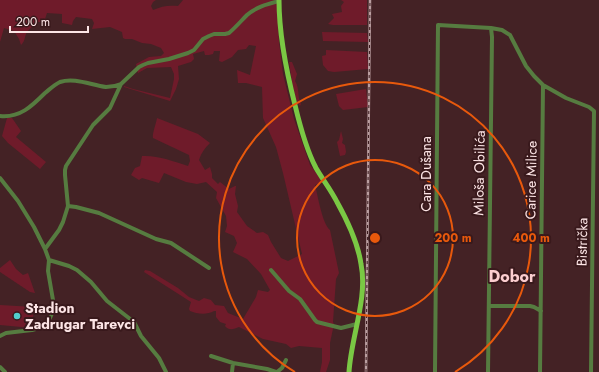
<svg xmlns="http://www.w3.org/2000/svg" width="599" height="372" font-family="Jost,sans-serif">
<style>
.green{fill:#6f1b2a}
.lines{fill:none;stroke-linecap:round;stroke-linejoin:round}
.minor{stroke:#567c40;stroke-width:4}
.major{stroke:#7ac844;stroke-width:5}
.rail-casing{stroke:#ba9ea0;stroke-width:2.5}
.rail{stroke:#39191c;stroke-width:1;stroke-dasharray:3;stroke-linecap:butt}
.ring{fill:none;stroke:#e8590c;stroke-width:2}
.poi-dot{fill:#52cdcc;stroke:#39191c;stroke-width:1.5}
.labels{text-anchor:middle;stroke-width:4;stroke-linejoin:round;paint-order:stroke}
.street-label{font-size:14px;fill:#fde5e6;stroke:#39191c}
.poi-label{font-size:14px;font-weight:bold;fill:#fde5e6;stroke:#39191c;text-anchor:start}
.quarter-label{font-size:16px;font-weight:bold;fill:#fbcdcf;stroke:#39191c}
.centre{fill:#e8590c;stroke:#39191c;stroke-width:2}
.ring-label{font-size:12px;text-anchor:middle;font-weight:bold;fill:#e8590c;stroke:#39191c;stroke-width:4;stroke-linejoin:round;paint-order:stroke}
</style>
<rect width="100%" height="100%" fill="#442225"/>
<path class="green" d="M0,0h156l-3,2 -2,4 2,4c9,-4 15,-5 25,-4l5,-6h95l1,42 4,32 11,45 16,46 13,17 -8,3c3,11 7,38 15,45l9,43 -3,6 -3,43 1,2 -4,19v17l-4,12h-6l2,-10v-14l-23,-2 -8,2 -5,-4 -23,-5 -24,-12c-5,2 -10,4 -14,-1l1,-2 -6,-2 -4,-5v-6h-2c-7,4 -17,3 -24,0l-1,-2 2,-7 -47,-30 1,-2 5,1 28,17 11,9 10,4 5,-3 7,2 4,5 9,1 4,7 15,6 13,-22 2,-7 10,2 2,-2 -9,-16 -14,-15 -14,-7 4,-9 -3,-7 -9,-4 2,-6 -1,-10 -10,-18 1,-6 -11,-10 -9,2 -11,-2 -22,-9 -5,10 -17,-5 -3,2 -8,-5 4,-7 5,-2 2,-10c15,-1 31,5 46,10l2,-5 -1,-6 -36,-17c-1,-4 3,-14 4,-20l41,16 12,9c-5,5 -9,10 -11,17l6,10 5,-3 2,7v4l6,6 2,-2 9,7 6,-3h1l-1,8 3,12 -1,6 10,14 10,7 6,-1 5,3 3,7 10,16 7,3 14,-7 -19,-81 -7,-26 -13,-29 -1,-31 -16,-4h-8l-1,-13 13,5 6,-29 -7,-1 -3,4 -8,1 -6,7 -10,5 -3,-1 1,-10h-6l-1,3 -4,1h-4l-1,-4 -11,3 1,5 -3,3 -13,4 1,13 -3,10 -6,12 -46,-14v-1l9,3 37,9 4,-19v-5l-3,-7 -24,1 -9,5 -2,-9 13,-7 12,-1 3,-3 -3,-5 -10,-4 -9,-1 -10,-4h-7l-2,-1 -1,-6 -12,-5 -18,2 2,-6 -2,-4 -16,-2 -3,4 -1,4 -10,-2v-9l-15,-1 -3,9h-6c-4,3 -8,6 -11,10 -3,5 -1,8 -6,13l-2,-6 -5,-8 -10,-3 -4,14z
M341,0h26v25h-34l-5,-1 6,-6 -2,-4 10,-2 -1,-6 3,-4z
M322,32l45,1 1,9 -45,-1z
M326,50l41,2 1,17 -34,3 -6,-1 -5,-6 -1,-9 4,-1z
M289,62h3l5,12 -2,7c5,8 2,16 6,23l-1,2c-7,-7 -9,-34 -11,-44z
M366,89l2,18 -25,3 -4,-4 -3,-12z
M7,118h5l9,13 -5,6 30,25 -6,7 -32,-26 -6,-7z
M341,131l2,8 -1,4 3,2 1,7 -1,3 -5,1 -3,-14 2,-2z
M10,260l6,9 7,6 5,-2 7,20 -5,-1 -30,-20v-4z
M0,305l34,2 -2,21 -32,-3z"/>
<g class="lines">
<path class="minor" d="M491,28l11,2 8,5 16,31 8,10 9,9 23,13 23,9 5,4 -3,261
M0,116c20,2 32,-10 45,-23 5,-4 9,-8 15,-11 14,-5 31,3 46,5 5,0 10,-1 15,-3
M0,178l18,23 16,26 11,22
M68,206l8,1 23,6 57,26 15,4 38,25
M49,260l20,6 8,4 14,12 16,19 27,21 7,14 18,22 7,14
M271,270l18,21 11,8 15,21 2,2 24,6 16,-4
M489,306h41l4,1 7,4
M0,336l6,-3 26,-3 7,-2 11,-10 3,-7v-11l-5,-29 1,-11 -4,-11 14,-19 4,-8 5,-16 -3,-31v-5l1,-4 27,-41 17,-17 11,-24 18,-17 4,-2 5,-2 21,-4 19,-6 6,-3 9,-11 6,-3 5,-2h11l4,-1c7,-6 12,-12 18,-18 9,-8 21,-11 32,-14
M211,356l22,7 34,6 9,3
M0,367l5,5
M232,372l1,-9
M277,372l5,-4 4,-8
M435,372l3,-347 53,3 1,9 -4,335
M540,372l3,-287"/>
<path class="major" d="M279,0c0,36 7,70 16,105 5,21 11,44 21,63 7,12 15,22 21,34 10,18 21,41 24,62 7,34 -10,73 -12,108"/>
<g class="rail-casing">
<path id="rail" d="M366,372l4,-372"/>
</g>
<use href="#rail" class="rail"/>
</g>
<g class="ring">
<circle cx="375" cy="238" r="78"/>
<path d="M295 372A156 156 0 1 1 455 372"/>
</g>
<circle class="poi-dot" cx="17" cy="316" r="4"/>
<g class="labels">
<g class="street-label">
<text transform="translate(479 173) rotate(-89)" y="5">Miloša Obilića</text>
<text transform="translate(426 174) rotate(-90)" y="5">Cara Dušana</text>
<text transform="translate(531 180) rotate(-89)" y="5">Carice Milice</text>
<text transform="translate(582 242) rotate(-89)" y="5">Bistrička</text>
</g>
<g class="poi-label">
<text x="25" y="313">Stadion<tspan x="25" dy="16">Zadrugar Tarevci</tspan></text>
</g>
<g class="quarter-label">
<text x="512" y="282">Dobor</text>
</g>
</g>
<circle cx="375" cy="238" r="6" class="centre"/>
<g class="ring-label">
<text x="453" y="242">200 m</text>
<text x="531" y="242">400 m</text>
</g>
<path d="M10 26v6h78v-6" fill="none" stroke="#fde5e6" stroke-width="2"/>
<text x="16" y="26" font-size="12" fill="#fde5e6" stroke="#39191c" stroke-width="3" paint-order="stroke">200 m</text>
</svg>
